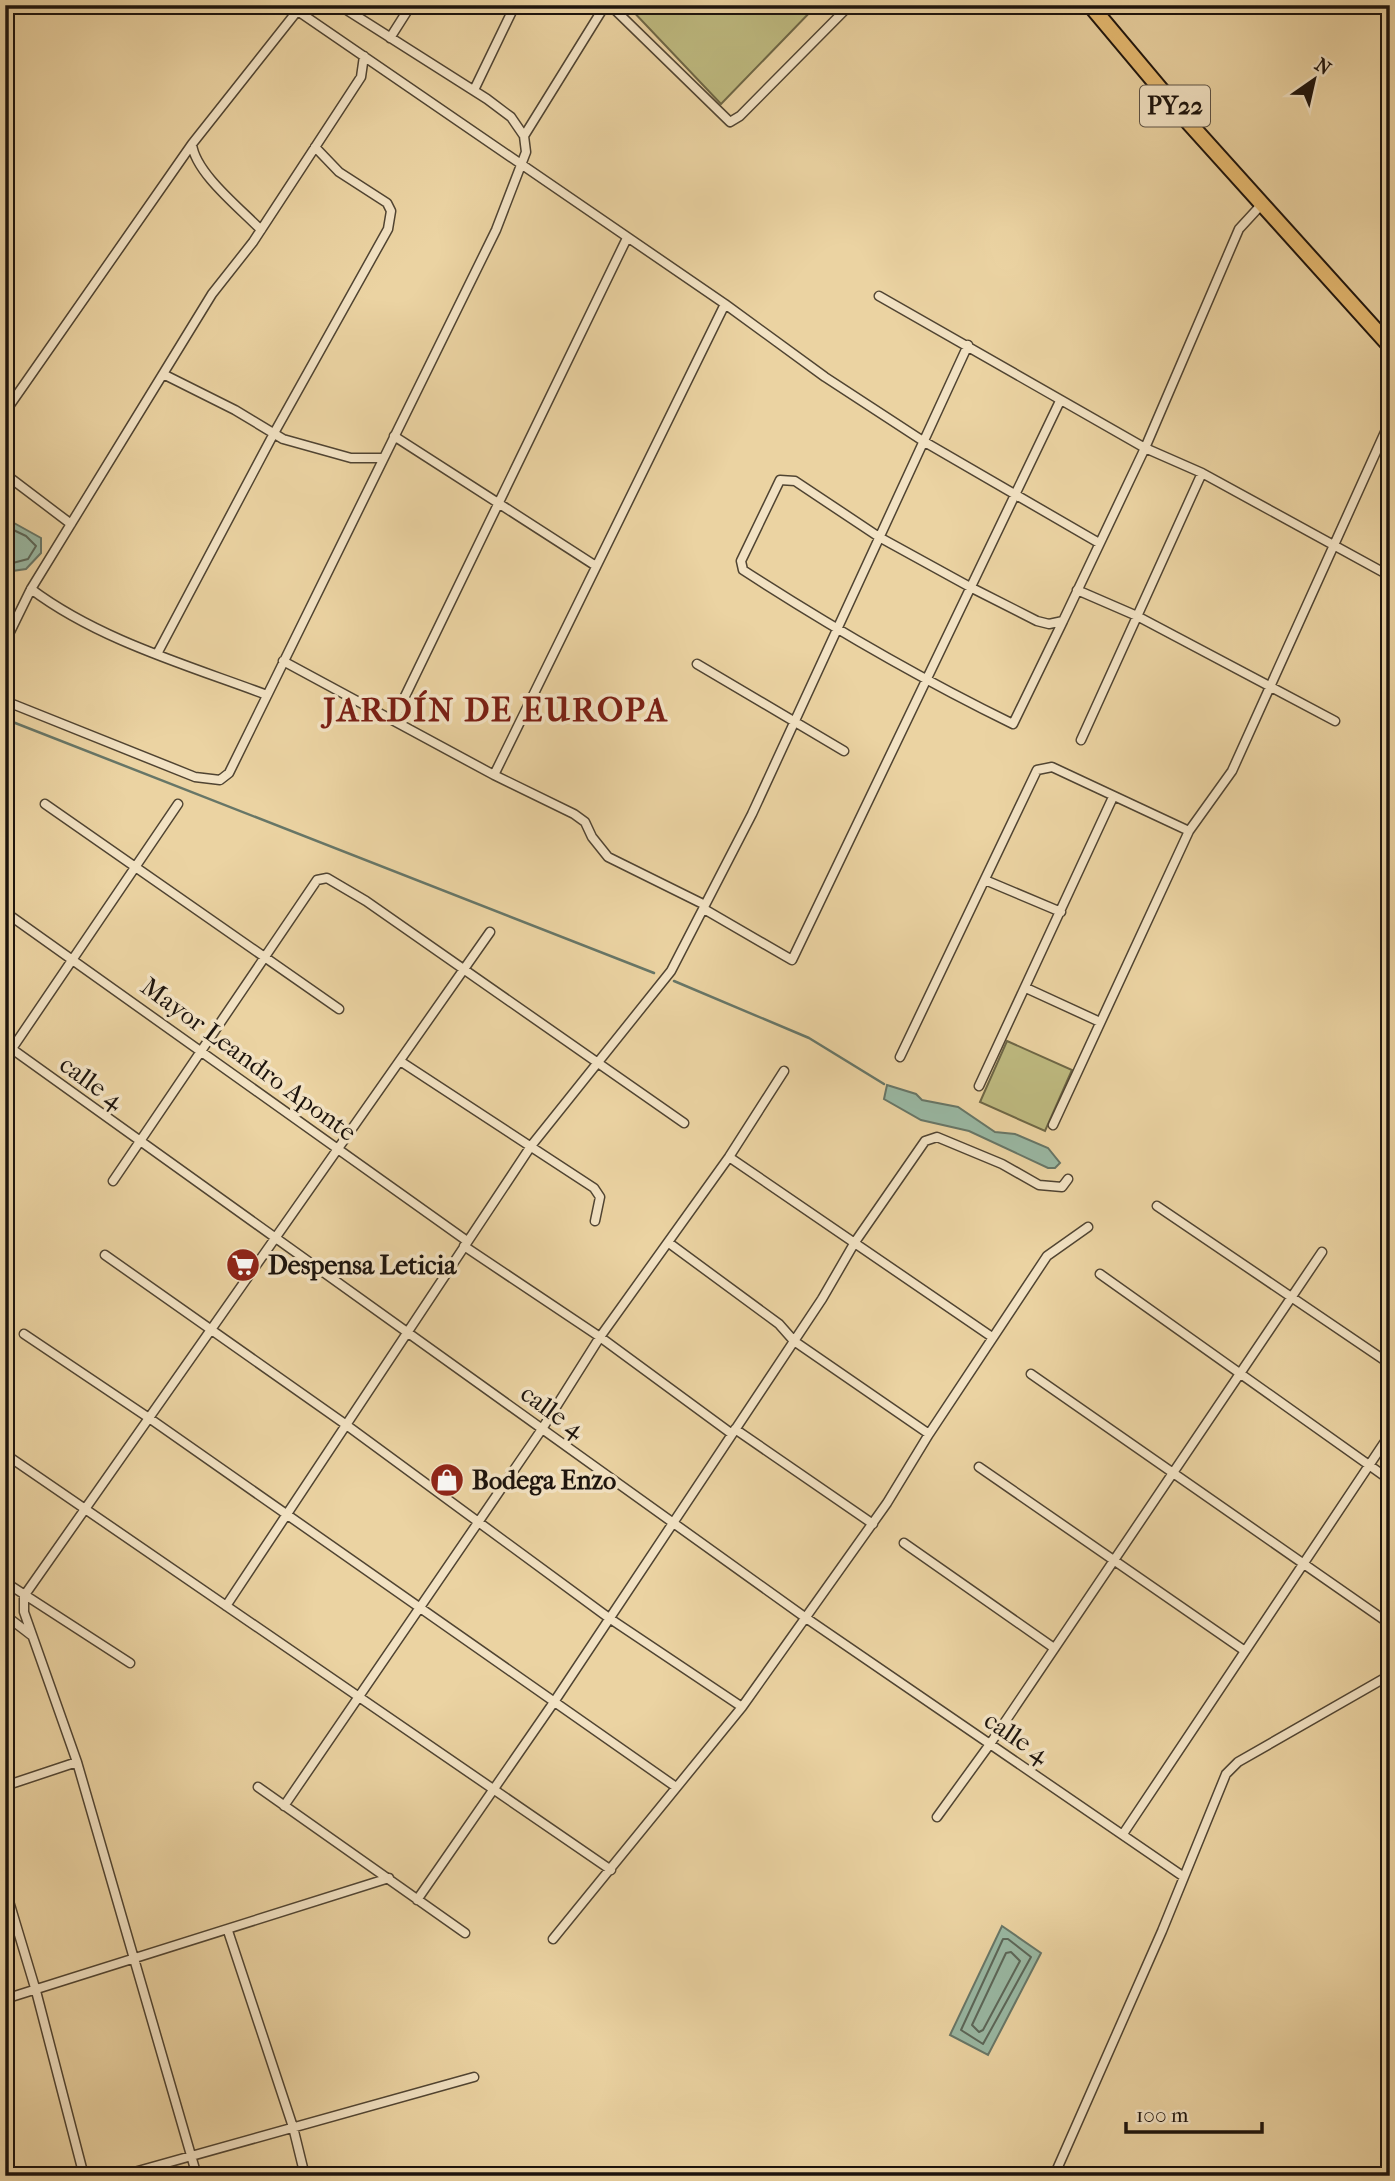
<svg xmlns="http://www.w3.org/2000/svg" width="1395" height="2181" font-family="'IM FELL French Canon',serif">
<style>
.green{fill:#beba80;stroke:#6e6746;stroke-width:2}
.water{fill:#99b8a3;stroke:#677667;stroke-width:2}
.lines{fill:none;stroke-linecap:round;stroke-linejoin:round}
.shore{stroke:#5b6658;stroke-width:2}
.stream{stroke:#677667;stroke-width:2.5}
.street-casing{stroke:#504432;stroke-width:11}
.highway-casing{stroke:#1d140d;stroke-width:18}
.street{stroke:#f2e2c3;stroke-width:8}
.highway{stroke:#e6ba71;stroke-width:14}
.labels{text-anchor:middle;stroke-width:7;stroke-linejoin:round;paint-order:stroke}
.shield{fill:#f2e2c3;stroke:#5d5244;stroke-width:2}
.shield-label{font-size:24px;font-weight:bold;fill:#1d140d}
.street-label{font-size:26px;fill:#1d140d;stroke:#f2e2c3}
.poi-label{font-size:26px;font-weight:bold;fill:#1d140d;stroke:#f2e2c3;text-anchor:start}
.district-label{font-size:33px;font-weight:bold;letter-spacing:2px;fill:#7a1f14;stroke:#f2e2c3}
</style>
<rect width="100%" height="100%" fill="#ebd3a2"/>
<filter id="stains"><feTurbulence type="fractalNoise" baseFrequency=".00286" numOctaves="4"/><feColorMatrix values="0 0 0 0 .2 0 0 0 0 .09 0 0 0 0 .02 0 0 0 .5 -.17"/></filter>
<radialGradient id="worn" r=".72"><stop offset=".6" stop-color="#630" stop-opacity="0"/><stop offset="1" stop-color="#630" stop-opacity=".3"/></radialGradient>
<path class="green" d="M627,5h190l-96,99z
M1007,1041l65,29 -27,61 -65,-29z"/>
<path class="water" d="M5,518l36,20v15l-15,16 -21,3z
M887,1085l29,9 6,6 36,7 37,25 20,2 33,14 12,15 -5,5h-7l-79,-37 -48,-11 -37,-21z
M1002,1926l39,27 -53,102 -38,-20z"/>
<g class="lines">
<path class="shore" d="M5,526l21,10 10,10 -8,13 -23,6
M1003,1939h5l23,18 -48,87 -22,-14z
M1011,1952l9,9 -37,69 -4,2 -7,-7 34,-72z"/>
<path class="stream" d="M5,719l649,254
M674,981l135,57 75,46"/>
<g class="street-casing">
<path id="street" d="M289,5l436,299 100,73 98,64 176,102
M390,38l21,-33
M474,90l41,-85
M524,136l80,-129 7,-1 119,116 10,-6 110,-111
M261,230c-20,-21 -66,-57 -69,-86l110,-139
M879,296l266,152 57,25 188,103
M163,374l72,36 48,29 68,19h32
M5,412l187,-268
M394,436l202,130
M5,474l66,50
M31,589c68,51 156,76 236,106
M1077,590l60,26 198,105
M1063,621l-50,103c-94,-46 -182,-97 -270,-154l-2,-9 39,-81 15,1 84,56 91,50 67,34 12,3 14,-3 82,-173 94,-219 23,-25
M5,642l26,-53 181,-295 41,-52 108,-165 3,-21
M157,654l116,-219 115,-206 3,-18 -4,-8 -48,-31 -24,-25
M283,661l211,114 231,-471
M697,664l147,87
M5,701l190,76 25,3 9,-7 267,-543 30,-78 -2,-16 -13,-19 -24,-18 -148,-94
M394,719l233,-481
M1081,740l121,-267
M494,775l80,39 11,8 7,15 16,20 97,48
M45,804l294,205
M985,880l76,32
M704,909l88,51 268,-559
M5,912l462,329
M1026,988l74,34
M5,1044l801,574 378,259
M900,1057l137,-287 15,-3 137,64
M5,1059l173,-255
M400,1061l194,127 6,9 -5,24
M979,1086l134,-289
M1053,1125l136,-294 43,-60 158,-350
M729,1157l263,180
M113,1181l204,-301 10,-2 39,23 318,222
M1157,1206l233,158
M669,1243l110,81 15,17 135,93
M464,1246l136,91 132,97
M105,1255l240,169 264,194 133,89
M1100,1274l290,206
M24,1334l125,84 527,369
M1031,1374l359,250
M735,1429l138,95
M5,1454l606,416
M979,1467l266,184
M904,1543l150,105
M5,1582l125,81
M226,1606l305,-460 140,-175 81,-157 216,-469
M5,1615l26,20
M5,1786l72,-24
M258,1787l207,146
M284,1806l258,-377 58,-92 129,-180 55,-86
M937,1817l53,-73 332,-492
M1123,1834l267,-400
M5,1888l31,103 48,185
M417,1900l137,-198 268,-403 33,-57 70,-101 12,-4 65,27 37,21 23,2 6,-8
M228,1931l65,196 12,49
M553,1939l189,-232 145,-204 42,-69 118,-178 41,-29
M5,1999l384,-121
M120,2176l354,-99
M197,2176l-120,-414 -53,-150v-16l466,-664
M1054,2176l108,-245 64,-157 12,-12 152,-87"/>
</g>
<g class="highway-casing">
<path id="highway" d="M1090,5l99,118 201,223"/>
</g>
<use href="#street" class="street"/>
<use href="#highway" class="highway"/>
</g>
<defs>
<g id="supermarket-disc" transform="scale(1.75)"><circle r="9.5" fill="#8f2418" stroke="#f2e2c3"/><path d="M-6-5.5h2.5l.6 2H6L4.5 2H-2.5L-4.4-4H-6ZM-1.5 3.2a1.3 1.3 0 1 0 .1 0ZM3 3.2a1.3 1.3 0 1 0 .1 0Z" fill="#fff"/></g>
<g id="shop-disc" transform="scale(1.75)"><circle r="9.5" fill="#8f2418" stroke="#f2e2c3"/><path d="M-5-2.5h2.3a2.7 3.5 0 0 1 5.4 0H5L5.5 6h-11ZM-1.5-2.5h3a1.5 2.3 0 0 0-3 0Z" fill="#fff"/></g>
</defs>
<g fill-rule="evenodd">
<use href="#supermarket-disc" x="243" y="1265"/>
<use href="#shop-disc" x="447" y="1480"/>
</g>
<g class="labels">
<rect class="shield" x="1140" y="85.5" width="70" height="41" rx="5"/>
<g class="shield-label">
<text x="1175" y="114">PY22</text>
</g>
<g class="street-label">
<text transform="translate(249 1059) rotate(36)" y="9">Mayor Leandro Aponte</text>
<text transform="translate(92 1082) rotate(36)" y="9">calle 4</text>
<text transform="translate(553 1411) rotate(36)" y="9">calle 4</text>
<text transform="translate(1017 1737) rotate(34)" y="9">calle 4</text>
</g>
<g class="poi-label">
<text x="268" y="1274">Despensa Leticia</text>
<text x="472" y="1489">Bodega Enzo</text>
</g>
<g class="district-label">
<text x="496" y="721">JARDÍN DE EUROPA</text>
</g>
</g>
<rect width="1395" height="2181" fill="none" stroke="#ebd3a2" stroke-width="28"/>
<rect x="7" y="7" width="1381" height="2167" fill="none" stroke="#1d140d" stroke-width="3.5"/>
<rect x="14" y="14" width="1367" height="2153" fill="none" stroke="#1d140d" stroke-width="2"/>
<g transform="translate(1314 80) rotate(34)" stroke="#f2e2c3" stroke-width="5" paint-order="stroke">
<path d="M0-5L12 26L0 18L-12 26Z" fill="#1d140d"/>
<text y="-10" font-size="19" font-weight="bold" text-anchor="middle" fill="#1d140d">N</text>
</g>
<path d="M1126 2122v10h136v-10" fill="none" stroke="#1d140d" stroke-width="3.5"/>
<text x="1136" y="2122" font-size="21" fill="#1d140d" stroke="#f2e2c3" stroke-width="5" paint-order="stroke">100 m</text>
<rect width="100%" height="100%" filter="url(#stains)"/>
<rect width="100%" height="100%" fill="url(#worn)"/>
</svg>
